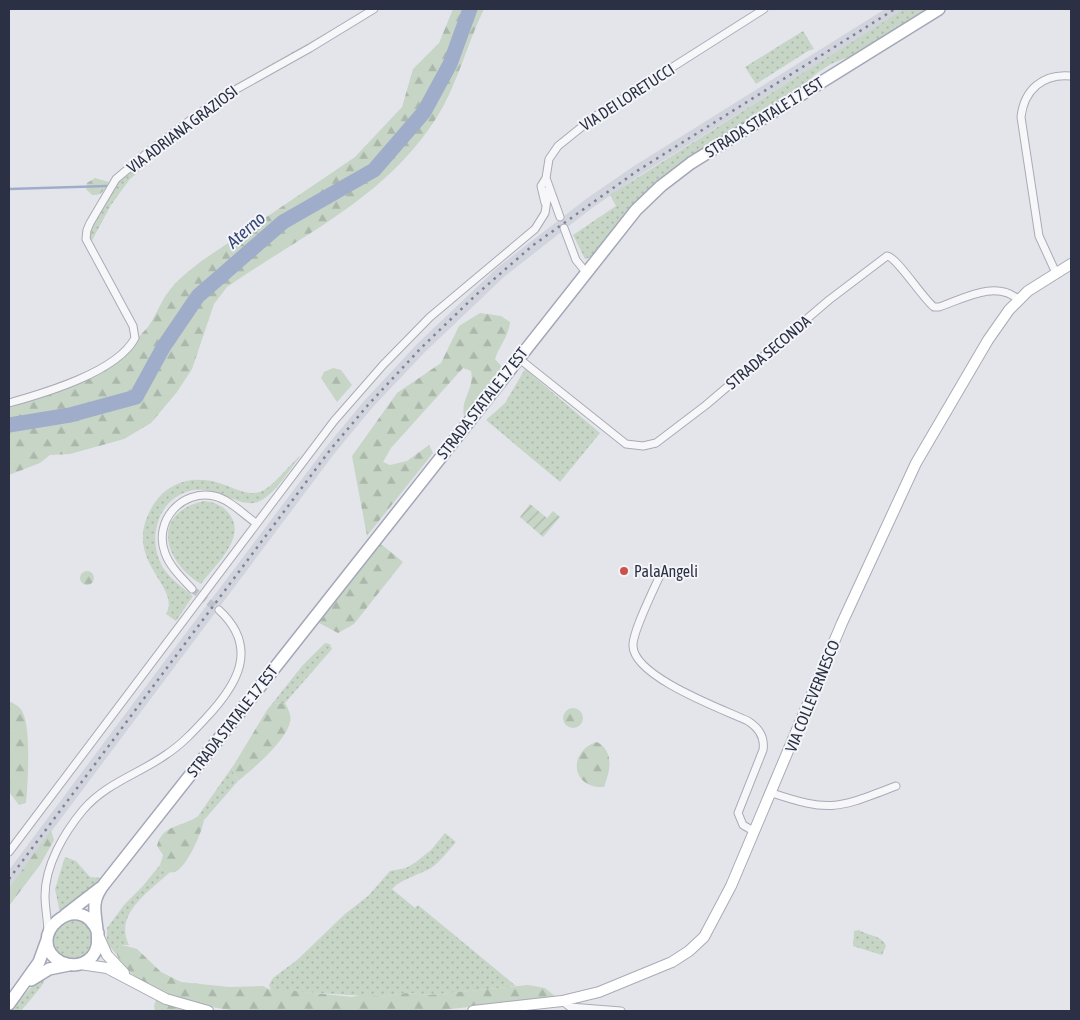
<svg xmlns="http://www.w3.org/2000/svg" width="1080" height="1020" font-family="'Asap Condensed',sans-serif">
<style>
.built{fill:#d2d4dd}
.grass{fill:url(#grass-dots)}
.forest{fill:url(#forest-firs)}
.garden{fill:url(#garden-furrows)}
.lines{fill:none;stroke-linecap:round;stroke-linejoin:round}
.stream{stroke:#a0adca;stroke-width:2.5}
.river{stroke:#a0adca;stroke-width:15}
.street-tunnel{stroke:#bfc1ca;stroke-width:7;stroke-dasharray:7 3.5;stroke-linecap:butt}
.street-casing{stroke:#a9abb6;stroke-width:9}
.secondary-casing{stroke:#a9abb6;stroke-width:12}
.primary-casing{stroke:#a3a7b7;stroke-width:14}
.street{stroke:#f7f7fa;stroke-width:7}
.secondary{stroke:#fff;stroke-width:10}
.primary{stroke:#fff;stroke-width:11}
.rail{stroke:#7d8295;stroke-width:2.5;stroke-dasharray:2.5 5;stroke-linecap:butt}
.poi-dot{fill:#cd504c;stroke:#f4f5f9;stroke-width:2}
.labels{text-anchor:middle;stroke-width:4;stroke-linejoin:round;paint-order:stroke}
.street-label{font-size:16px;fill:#2b3044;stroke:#f4f5f9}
.poi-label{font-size:16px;fill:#2b3044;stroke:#f4f5f9;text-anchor:start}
.water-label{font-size:18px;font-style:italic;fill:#364777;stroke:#f4f5f9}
</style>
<defs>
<pattern id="grass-dots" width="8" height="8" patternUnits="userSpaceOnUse" patternTransform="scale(1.25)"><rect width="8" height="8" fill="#c6d5c5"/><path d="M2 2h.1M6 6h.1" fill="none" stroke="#aab7aa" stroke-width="1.8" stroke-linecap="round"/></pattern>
<pattern id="forest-firs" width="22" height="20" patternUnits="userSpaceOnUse" patternTransform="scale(1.25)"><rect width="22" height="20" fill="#c6d5c5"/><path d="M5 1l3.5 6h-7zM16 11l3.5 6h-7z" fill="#aab7aa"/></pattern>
<pattern id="garden-furrows" width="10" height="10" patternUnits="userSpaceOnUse" patternTransform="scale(1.25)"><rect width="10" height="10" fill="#c6d5c5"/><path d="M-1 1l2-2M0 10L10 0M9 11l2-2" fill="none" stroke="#aab7aa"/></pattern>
</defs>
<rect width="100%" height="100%" fill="#e4e5eb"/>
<path class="built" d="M885,9h20l-265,166 -48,33 -87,68 -80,76 -53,56 -38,46 -325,434v-18l152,-204 165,-219 38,-46 53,-57 81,-77 88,-68 48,-33z"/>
<path class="grass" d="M904,9h31l-69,41 -35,14 -14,9 -27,25 -102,63 -94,95 -9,3 -12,-24 43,-29 -6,-11z
M358,14l1,2c-34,21 -70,39 -104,59 -31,17 -59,37 -87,58 58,-49 126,-79 190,-119z
M803,31l11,18 -6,2 -52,33 -11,-17z
M150,154l3,5 -23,20 -19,26 -22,41 -3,-9 35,-60z
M525,369l75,64 -40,49 -74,-62 19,-17z
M301,455c-11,14 -24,37 -41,46 -20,10 -46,-19 -74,-9 -30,11 -38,48 -24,74 7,12 20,21 31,30l-17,25 -10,-7c15,-26 -36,-49 -20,-94 12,-34 42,-48 76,-36 13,4 27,13 40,7 13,-6 27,-26 39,-36z
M204,501c11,1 20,5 26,14 17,23 -16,51 -29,69 -38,-23 -51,-71 3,-83z
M325,643l5,1 2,5 -47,54 -13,1 30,-38z
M235,763l-3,7 6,11 -34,39 -6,-4z
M445,833l11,9c-8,9 -15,19 -25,26 -12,7 -30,11 -39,21l23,19 3,-3 98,81 -86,9 -24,-2 -26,4 -109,-7 -2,-5 4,-7 24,-18 48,-46 23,-18 22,-25 16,-3 10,-6 15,-12z
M65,857l11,4 14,16 11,1 -13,14 -28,21 -5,-24z
M160,865l3,6 7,1c-20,19 -57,42 -41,73h-7l-6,4v5l-9,-11v-15l17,-23 18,-18z
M53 940a20 20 0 1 1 40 0a20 20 0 1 1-40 0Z
M859,930c9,6 23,5 27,16l-4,9 -29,-9 1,-15z
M47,975l-6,12 -20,24h-10l22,-26z"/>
<path class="forest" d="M453,9h31c-17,35 -26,74 -47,108 -50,80 -135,118 -210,170l-13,17 -22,65 -15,23 -26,31 -27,16 -54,15 -20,1 -10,8 -31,12v-76c47,-15 105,-32 138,-71 9,-11 13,-26 22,-37 8,-11 20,-20 31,-29l155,-105 47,-50 11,-38 26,-26z
M95,178l14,4c-5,8 -7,14 -17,13l-6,-6 1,-6z
M480,313l21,3 9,6c-1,14 -11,24 -15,37l7,8 -38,49c-4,-17 11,-27 7,-45l-8,-3 -72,80 -8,14 7,3 17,-4 22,-16 4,8 -66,83 -15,-80 45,-63 44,-30 18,-37z
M333,368l8,2 11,15 -15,17 -16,-24 3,-6z
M381,544l22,18 -49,62 -16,9 -19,-10z
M80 578a7 7 0 1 1 14 0a7 7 0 1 1-14 0Z
M11,702c5,3 10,5 12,11 8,17 5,70 3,90l-7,2 -10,-13v-89z
M285,703c3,6 7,12 5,19 -4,19 -37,47 -52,59l-6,-11 3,-7 32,-53 5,-6z
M563 718a10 10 0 1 1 20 0a10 10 0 1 1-20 0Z
M597,742c18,10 13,29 7,45 -35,1 -35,-37 -7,-45z
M198,816l6,4c-2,12 -17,47 -29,52 -4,1 -8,0 -12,-1l-3,-6 3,-10 -6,-9c5,-22 26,-19 41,-30z
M51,830l3,10 -14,25 -31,41v-18z
M122,945l15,4 24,23 20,10 48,5 34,-1 8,4 7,-1 74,8 13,-3 15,3 26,-4 24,2 98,-10 17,3 11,9 -122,14h-195c-40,-5 -90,-13 -117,-48 -3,-4 -6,-8 -6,-14z
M156,999l25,10 -1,2h-25l-1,-5z"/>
<path class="garden" d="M530,504l17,14 6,-7 7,6 -17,20 -23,-20z"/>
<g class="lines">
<path class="stream" d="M9,189l98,-3"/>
<path class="river" d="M9,425l61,-10 66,-18 28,-51 34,-50 85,-74 91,-52 50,-58 26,-48 20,-55"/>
<path class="street-tunnel" d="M192,589l27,21"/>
<g class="street-casing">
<path id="street" d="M545,203l-4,-17 5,-8
M560,217l-14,-39 3,-19 9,-13 36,-29 170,-108
M564,228l12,32 9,11
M1056,273l-17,-37 -18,-119c3,-27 22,-44 50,-41
M517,357l109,87 17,2 13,-3 50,-38 123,-105 58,-44c10,1 36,43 47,51h5c24,-8 57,-28 80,-7
M9,403c36,-10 108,-31 126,-65l-2,-12 -47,-87 1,-9 3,-7 26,-44 37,-31 64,-48 93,-52 64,-39
M662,571c-6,14 -30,61 -29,75 1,31 89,63 115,75 11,7 17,16 15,29l-25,63 5,12 12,7
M192,589c-10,-11 -22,-22 -27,-36 -12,-32 17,-64 49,-57 15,3 29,18 42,27
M772,793c60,20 66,15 124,-7
M9,852l325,-431 49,-56 47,-48 105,-88 10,-16 4,-26
M48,933c0,-12 -3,-25 -3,-37 0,-31 19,-63 38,-86 23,-27 56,-36 84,-56 15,-10 27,-23 39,-36 31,-33 54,-70 13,-108
M562,1001l8,6 51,4"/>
</g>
<g class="secondary-casing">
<path id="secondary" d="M99,937l8,18 17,18
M80,964l27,4 59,31 42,12
M473,1011l89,-10 37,-9 73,-30 17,-11 15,-14 27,-51 111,-263 74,-160 72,-123 21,-30 19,-19 43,-27"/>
</g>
<g class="primary-casing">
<path id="primary" d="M65,915l35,-27
M98,933c-18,-48 -78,6 -37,29 7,3 15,4 22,1 25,-11 10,-39 12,-59 1,-8 5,-15 10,-21l531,-673 25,-24 30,-23 248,-154
M31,980l18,-11 20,-4
M9,1004l30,-42 8,-22"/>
</g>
<use href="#street" class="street"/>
<use href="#secondary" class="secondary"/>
<use href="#primary" class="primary"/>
<path class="rail" d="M9,879l321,-429 38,-45 53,-57 56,-54 55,-48 105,-75 258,-162"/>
</g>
<circle class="poi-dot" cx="624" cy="571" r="5"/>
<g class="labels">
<g class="street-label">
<text transform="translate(627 97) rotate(-33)" y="6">VIA DEI LORETUCCI</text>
<text transform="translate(764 117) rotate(-32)" y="6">STRADA STATALE 17 EST</text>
<text transform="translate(182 129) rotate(-37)" y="6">VIA ADRIANA GRAZIOSI</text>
<text transform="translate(768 352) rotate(-40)" y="6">STRADA SECONDA</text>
<text transform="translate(482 403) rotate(-52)" y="6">STRADA STATALE 17 EST</text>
<text transform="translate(812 696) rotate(-68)" y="6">VIA COLLEVERNESCO</text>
<text transform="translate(232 721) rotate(-52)" y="6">STRADA STATALE 17 EST</text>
</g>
<g class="poi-label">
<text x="634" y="577">PalaAngeli</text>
</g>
<g class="water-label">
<text transform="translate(246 230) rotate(-41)" y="6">Aterno</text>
</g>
</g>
<rect width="1080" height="1020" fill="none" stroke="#2b3044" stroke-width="20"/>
</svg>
